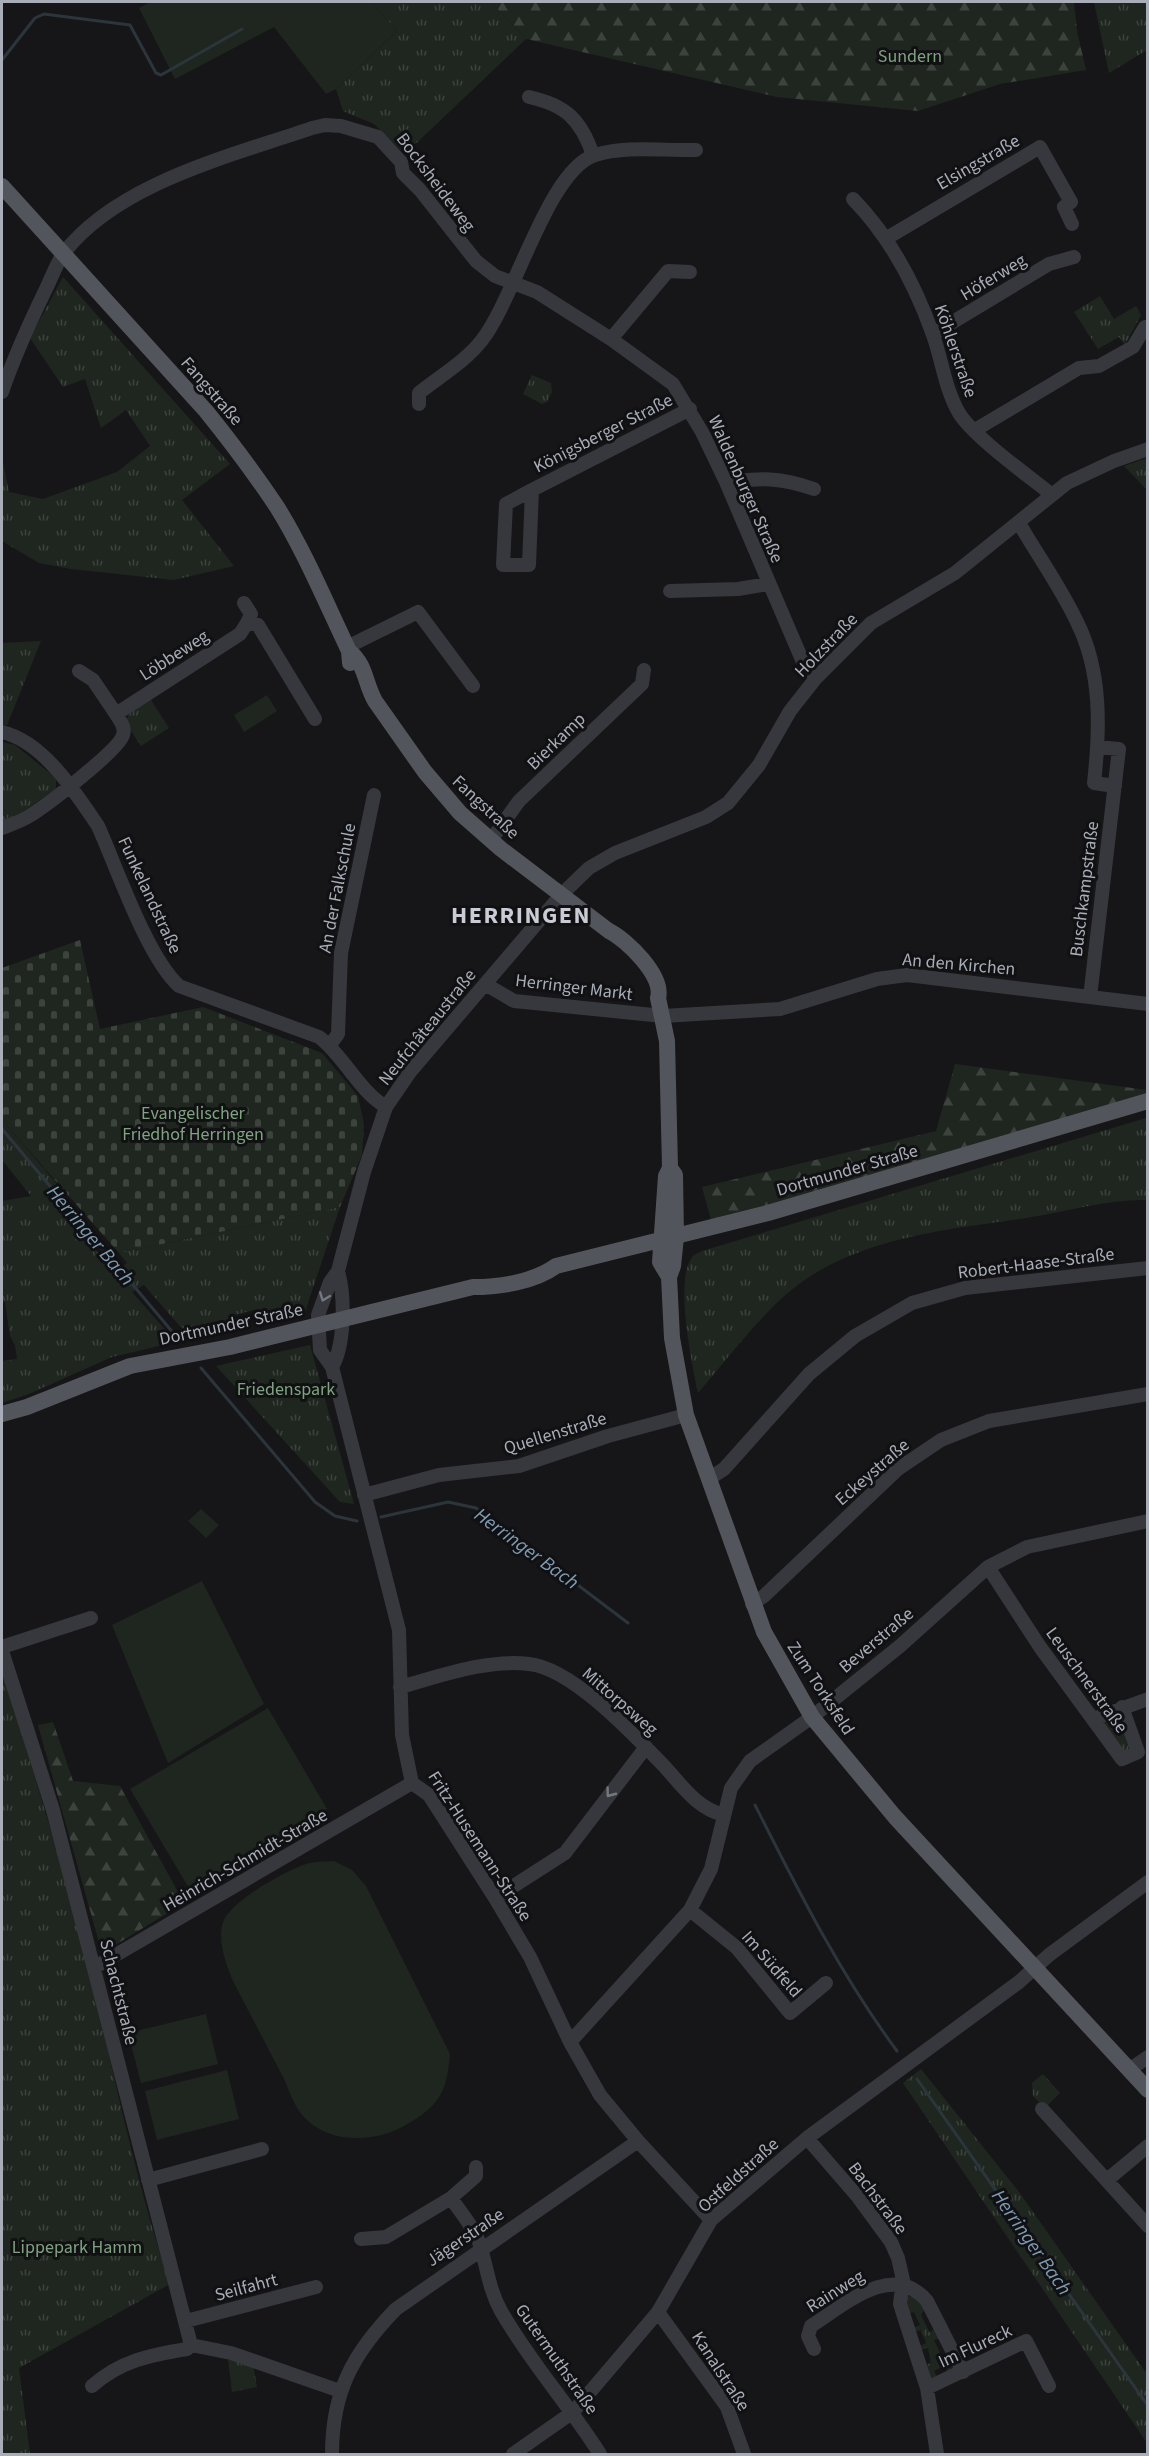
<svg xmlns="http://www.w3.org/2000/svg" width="1149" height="2456" font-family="'Source Sans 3',sans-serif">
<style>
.grass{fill:url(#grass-tufts)}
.forest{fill:url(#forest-firs)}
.cemetery{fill:url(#cemetery-stones)}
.pitch{fill:#1e261f}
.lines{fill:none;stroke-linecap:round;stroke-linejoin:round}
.stream{stroke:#2c353c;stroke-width:3}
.minor{stroke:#37383d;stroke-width:14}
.major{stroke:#53555c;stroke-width:16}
.oneway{stroke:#757881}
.labels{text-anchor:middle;stroke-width:6;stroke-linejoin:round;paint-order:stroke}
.park-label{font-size:18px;fill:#7fa381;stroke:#111113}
.street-label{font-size:18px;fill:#a8adb8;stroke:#111113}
.water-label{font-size:20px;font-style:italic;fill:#7f9bb3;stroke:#111113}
.district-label{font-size:24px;font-weight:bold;letter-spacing:1.5px;fill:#c9ccd4;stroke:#111113}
</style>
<defs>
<pattern id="grass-tufts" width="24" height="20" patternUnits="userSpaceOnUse" patternTransform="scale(1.5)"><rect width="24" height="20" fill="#1e261f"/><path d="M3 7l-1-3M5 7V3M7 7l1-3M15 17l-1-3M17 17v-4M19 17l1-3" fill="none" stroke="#3c433d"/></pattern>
<pattern id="forest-firs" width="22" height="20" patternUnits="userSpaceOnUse" patternTransform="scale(1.5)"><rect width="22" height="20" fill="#1e261f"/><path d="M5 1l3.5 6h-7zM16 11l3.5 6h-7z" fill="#3c433d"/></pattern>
<pattern id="cemetery-stones" width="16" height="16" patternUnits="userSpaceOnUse" patternTransform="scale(1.5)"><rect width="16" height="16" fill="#1e261f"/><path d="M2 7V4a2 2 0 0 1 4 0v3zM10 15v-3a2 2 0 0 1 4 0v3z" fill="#3c433d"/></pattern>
</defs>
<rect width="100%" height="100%" fill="#161618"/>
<path class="grass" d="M372,2h119l35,37 -121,115 -31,-30 -31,-13 -7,-22 61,-58z
M1094,2h53v48l-38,23z
M63,277l167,187 -48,36 52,66 -60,14 -103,-11 -32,-6 -37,-22v-84l7,35 34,7 74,-27 33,-26 -24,-36 -25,18 -16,-49 -22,8 -33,-49z
M1100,296l14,23 22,-13 5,9 -16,30 -6,-8 -21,12 -24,-37z
M532,375l19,8 1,9 -5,10 -5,2 -19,-10z
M1147,458h1l-1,32 -23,-24z
M41,641l-34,84h-5v-82z
M147,700h4l18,28 -28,18c-17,-26 -22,-28 6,-46z
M2,742l13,3 41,33v11l-32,22 -22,10z
M1146,1118l1,82c-40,-1 -81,12 -121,18 -82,12 -178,20 -243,79 -31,29 -57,63 -85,96 -6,-29 -23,-110 -7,-134 2,-4 7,-6 11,-8z
M2,1120l61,71 -14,3 66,79 12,-10 -8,-10 221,-46 -35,105 -44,10 -2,-13 -25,6 2,12 -45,12 -47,-54 -12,7 44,50 -64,15 -83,37 -27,9v-42l15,-2 -2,-14 -5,-9 -5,-34h-3v-101l29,-5 -29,-36z
M310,1345l44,159 -14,-2 -124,-136z
M2,1672c30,95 60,190 84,287 27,108 48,219 84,325l-151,84 11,86h-28z
M1118,1716l15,31 -8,6 -22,-31z
M921,2069l98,123 128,182v69l-244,-360z
M1043,2074l17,19 -15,15 -12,-12 -1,-13z
M909,2296l12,3 4,9 -4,7 9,18 5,-6 6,11 -7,2 10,21h7l2,5 -5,7 -4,-7 -10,5 3,6 -7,3 -5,-15 6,-2 -3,-15 -7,2 -1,-4 6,-3 -5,-13 -7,2 -1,-4 7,-3 -6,-13 -7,2 -1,-15z
M228,2359l25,6 4,22 -25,5z"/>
<path class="forest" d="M491,2h583l3,29 9,39 -86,14 -82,27 -141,-14 -251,-58z
M955,1064l192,26v5l-435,129 -10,-37 234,-56z
M53,1722l20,59 47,5 64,117 -82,50 -64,-228z"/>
<path class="cemetery" d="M80,940l20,89 103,-22 119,46 36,43 6,28 -2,31 -22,52 -221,46 -117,-133v-152z"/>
<path class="pitch" d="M150,2h222l25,29 -61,58 -10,5 -52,-67 -99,52 -36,-71z
M267,695l10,16 -33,21 -10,-17z
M201,1509l18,16 -13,13 -18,-17z
M202,1581l62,123 -96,59 -56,-138z
M268,1708l59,101 -137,81 -60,-101z
M334,1861l18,9 14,16 84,168c-3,38 -11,53 -46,72 -30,17 -77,18 -101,-10 -9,-10 -14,-26 -19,-37 -17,-33 -34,-65 -51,-98 -7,-17 -18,-45 -8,-63 12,-20 60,-47 81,-54 9,-3 20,-2 28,-3z
M206,2014l12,50 -77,19 -13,-50z
M227,2070l12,49 -82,21 -12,-49z"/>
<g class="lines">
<path class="stream" d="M2,60l33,-42 9,-4 86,11 26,48 5,2 81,-46
M2,1129l178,212
M201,1368l114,134 20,14 22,5
M381,1517l67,-15 28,6 152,115
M755,1805c43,85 85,169 142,246
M917,2079l231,327"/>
<path class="minor" d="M529,97c37,8 52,23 64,58
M853,199c37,38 62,85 80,136 9,25 12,54 26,78 14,23 68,62 92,81
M887,238l153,-91 31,55 -7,5 8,17
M933,334l116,-70 25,-7
M611,339l57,-68 22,1
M2,392c12,-35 27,-68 43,-101 6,-12 11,-26 18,-37 54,-71 168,-98 249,-126l13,-3 16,1 37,11 23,25 2,11 17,17 56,71 19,15 42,16 74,47 62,45 29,48 24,50 77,180 13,16
M419,404v-11c21,-17 46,-31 63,-53 33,-42 66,-170 113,-185 31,-10 69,-4 101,-5
M975,430l104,-62 20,-2 34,-19 12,-20
M726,482c36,-4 53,-5 88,7
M532,490l-3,75h-26l3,-61 26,-14 2,-1 156,-80
M1019,523c19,33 42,65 58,99 25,50 23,107 17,161l21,3
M670,591l68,-2 30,-5
M244,603l7,11 -4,9
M347,647l71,-35 55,74
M79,671l14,9 23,34
M2,732c42,10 73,60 96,94 19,42 49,131 81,160l140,51c26,20 38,52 67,70
M2,828c10,-4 20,-7 29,-13 16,-10 88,-65 92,-80 3,-8 -3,-14 -7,-21l124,-80 7,-11 11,2 57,94
M491,840l28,-39 123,-117 2,-14
M485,984l29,17 149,15 117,-7 97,-30 30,-4 241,29
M1090,997l29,-248 -21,-2
M330,1045l8,-11 3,-81 33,-158
M332,1367c13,-22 13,-71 6,-96
M710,1478l14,-9 85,-95 46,-38 57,-33 53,-15 183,-20
M364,1495l75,-20 80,-9 89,-30 78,-21
M988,1567l52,80 82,112 16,-7 -16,-45
M752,1604l12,-8 134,-127 43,-29 48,-19 159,-27
M2,1647l89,-29
M2,1651l51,159 138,535
M400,1687c41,-11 86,-28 129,-23 43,4 106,72 136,103 17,19 33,42 59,48
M1093,1719l55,-20
M412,1783l-10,-48 -3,-105 -67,-263 -12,-17 -2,-35 12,-33 8,-11 26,-99 22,-65 24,-35 151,-177 28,-27 26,-15 91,-36 22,-14 31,-38 31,-54 26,-33 55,-55 84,-50 112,-90 47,-22 34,-12
M412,1783l17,12 66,103 35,59 40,85 30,53 38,46 73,79
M495,1898l70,-45 81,-106
M690,1910l47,38 53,65 36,-30
M95,1967l317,-184
M570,2042l120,-132 21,-41 20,-81 19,-27 62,-44 88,-71 88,-79 39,-20 121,-26
M1129,2070l19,-13
M1042,2109l106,117
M807,2138l51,59 33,45 7,16 5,22 -3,24 27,84 10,66
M148,2180l114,-31
M1107,2180l41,-34
M451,2198c10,15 24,31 29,47 7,22 9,45 21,66 29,51 68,94 99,143
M361,2239l25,-2 65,-39 25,-22v-9
M658,2312l69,95 17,47
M186,2321l130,-34
M191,2345l40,8 109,38
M814,2349l-6,-13 3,-10c32,-20 82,-66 116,-25l36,71
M92,2386c28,-25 58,-31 95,-37l4,-4
M927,2388l99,-47 23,45
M332,2454c0,-62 21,-101 64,-145l242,-168
M513,2454l60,-42 85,-100 53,-92 96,-82 212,-156 30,-27 99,-73"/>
<path class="major" d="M2,186l204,225c25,31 49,63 71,96 28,45 49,96 72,144l1,12
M349,651c17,13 16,33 26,50l50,71 35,41 41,36 108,82c18,9 55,45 49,67l9,43 3,127 -4,8 -6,86 9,15
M670,1168l5,7 1,62 -3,29 -4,11 3,61 14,77 78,217 48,85 83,100 253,273
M2,1414l25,-7 103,-41 100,-19 243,-60c27,0 61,-5 83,-21l212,-53 380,-112"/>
</g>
<defs><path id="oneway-chevron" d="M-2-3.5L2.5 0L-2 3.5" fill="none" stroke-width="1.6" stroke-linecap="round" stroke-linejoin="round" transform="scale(1.5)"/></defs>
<g class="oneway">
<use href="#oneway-chevron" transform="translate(324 1297) rotate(111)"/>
<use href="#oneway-chevron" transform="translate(610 1793) rotate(127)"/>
</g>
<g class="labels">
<g class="park-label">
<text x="910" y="62">Sundern</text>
<text x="193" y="1119">Evangelischer<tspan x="193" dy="21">Friedhof Herringen</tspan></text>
<text x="286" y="1395">Friedenspark</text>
<text x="77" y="2253">Lippepark Hamm</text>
</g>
<g class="street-label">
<text transform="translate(978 162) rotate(-30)" y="6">Elsingstraße</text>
<text transform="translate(436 182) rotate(53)" y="6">Bocksheideweg</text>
<text transform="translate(993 277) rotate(-31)" y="6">Höferweg</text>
<text transform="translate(956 351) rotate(71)" y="6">Köhlerstraße</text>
<text transform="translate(212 391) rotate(49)" y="6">Fangstraße</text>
<text transform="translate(603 433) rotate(-27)" y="6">Königsberger Straße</text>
<text transform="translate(746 489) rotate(66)" y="6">Waldenburger Straße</text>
<text transform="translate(826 645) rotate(-46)" y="6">Holzstraße</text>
<text transform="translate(174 655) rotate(-33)" y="6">Löbbeweg</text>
<text transform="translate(556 741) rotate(-44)" y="6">Bierkamp</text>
<text transform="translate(486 807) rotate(43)" y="6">Fangstraße</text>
<text transform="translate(337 888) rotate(-79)" y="6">An der Falkschule</text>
<text transform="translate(1084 889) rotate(-83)" y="6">Buschkampstraße</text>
<text transform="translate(150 895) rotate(65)" y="6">Funkelandstraße</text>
<text transform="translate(959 964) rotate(5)" y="6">An den Kirchen</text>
<text transform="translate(574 987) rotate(7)" y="6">Herringer Markt</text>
<text transform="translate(427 1027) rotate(-51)" y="6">Neufchâteaustraße</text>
<text transform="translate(847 1170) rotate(-16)" y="6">Dortmunder Straße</text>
<text transform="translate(1036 1263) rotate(-7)" y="6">Robert-Haase-Straße</text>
<text transform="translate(231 1324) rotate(-12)" y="6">Dortmunder Straße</text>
<text transform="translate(555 1433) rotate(-17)" y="6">Quellenstraße</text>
<text transform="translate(872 1472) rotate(-41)" y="6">Eckeystraße</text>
<text transform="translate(876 1640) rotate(-40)" y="6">Beverstraße</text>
<text transform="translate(1087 1680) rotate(54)" y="6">Leuschnerstraße</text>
<text transform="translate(821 1688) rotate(57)" y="6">Zum Torksfeld</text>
<text transform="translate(620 1701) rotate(41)" y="6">Mittorpsweg</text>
<text transform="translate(480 1846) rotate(57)" y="6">Fritz-Husemann-Straße</text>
<text transform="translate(245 1860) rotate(-30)" y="6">Heinrich-Schmidt-Straße</text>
<text transform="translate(772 1964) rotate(49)" y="6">Im Südfeld</text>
<text transform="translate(119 1992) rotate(76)" y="6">Schachtstraße</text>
<text transform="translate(738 2175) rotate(-42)" y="6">Ostfeldstraße</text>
<text transform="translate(878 2198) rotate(53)" y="6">Bachstraße</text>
<text transform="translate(465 2237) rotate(-34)" y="6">Jägerstraße</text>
<text transform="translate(246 2287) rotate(-15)" y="6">Seilfahrt</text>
<text transform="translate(835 2291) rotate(-32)" y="6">Rainweg</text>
<text transform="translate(975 2346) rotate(-25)" y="6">Im Flureck</text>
<text transform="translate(557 2359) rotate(55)" y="6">Gutermuthstraße</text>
<text transform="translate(721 2371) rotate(57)" y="6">Kanalstraße</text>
</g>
<g class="water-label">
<text transform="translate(91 1235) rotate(50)" y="7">Herringer Bach</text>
<text transform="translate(527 1548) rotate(36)" y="7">Herringer Bach</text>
<text transform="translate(1032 2242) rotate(55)" y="7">Herringer Bach</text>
</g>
<g class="district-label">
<text x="521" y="923">HERRINGEN</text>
</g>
</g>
<rect width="1149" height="2456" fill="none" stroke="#a8adb8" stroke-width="6"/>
</svg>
